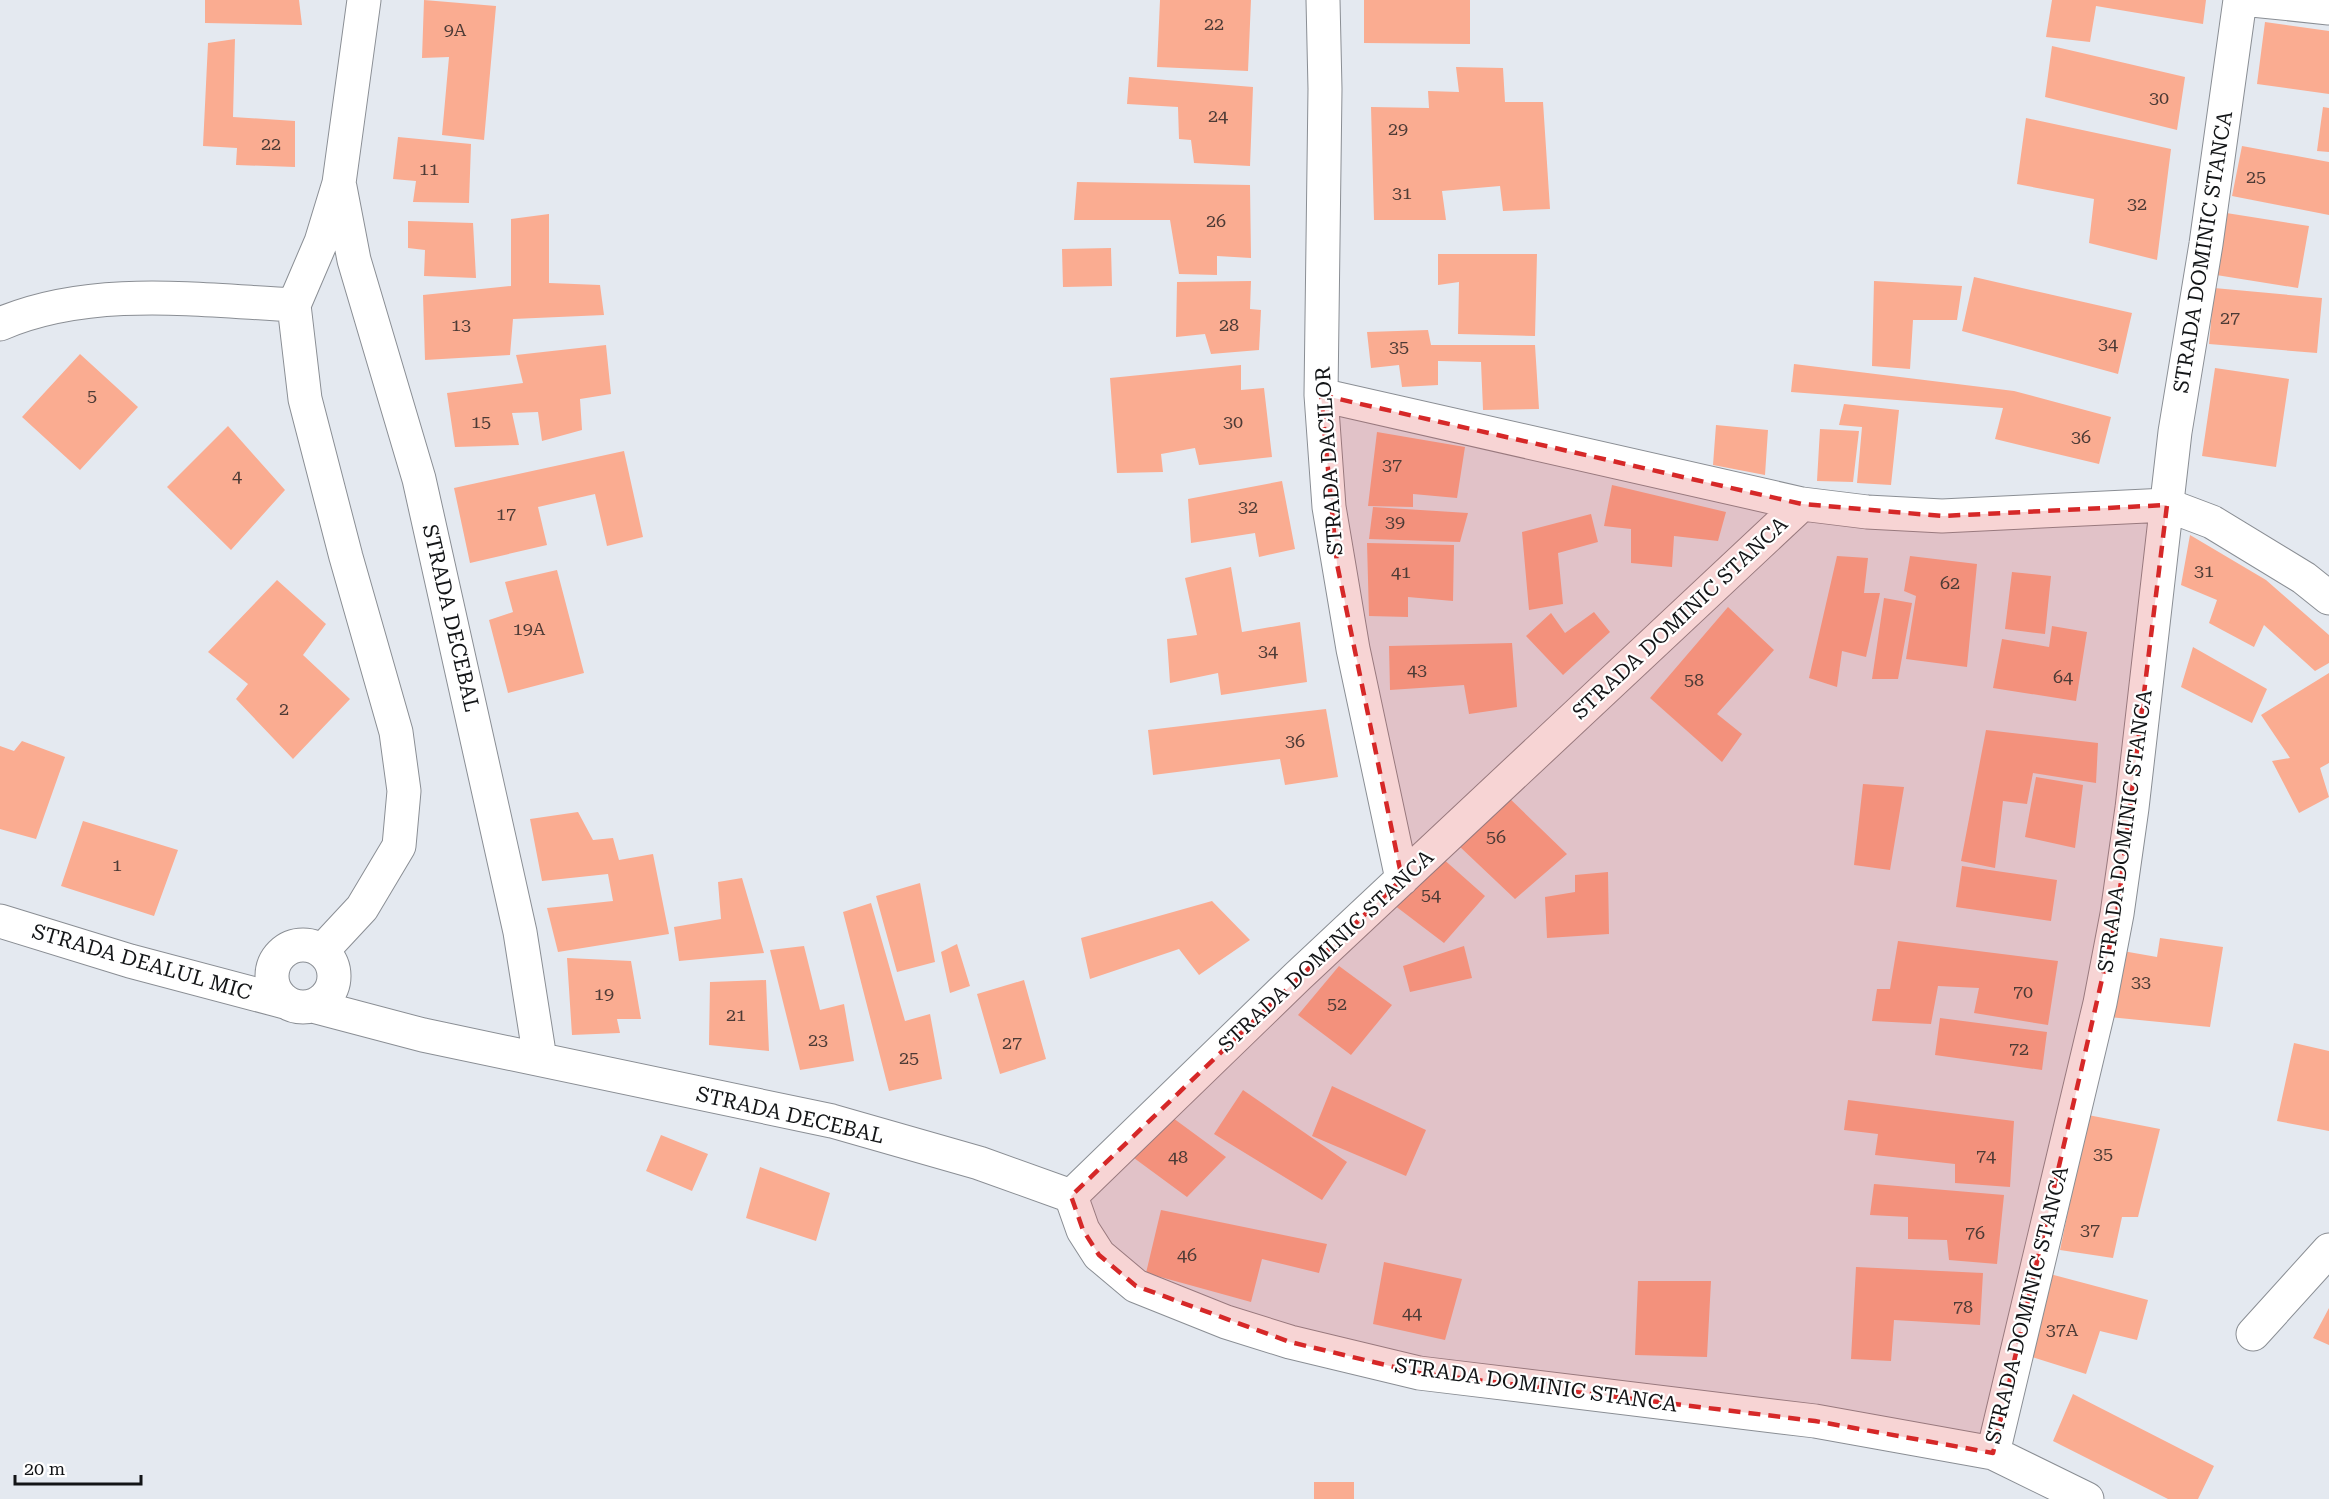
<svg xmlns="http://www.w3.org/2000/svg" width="2329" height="1499" font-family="'Roboto Serif',serif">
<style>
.building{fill:#faac91}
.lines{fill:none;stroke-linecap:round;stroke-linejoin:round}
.minor-casing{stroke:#8a8e94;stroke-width:35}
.minor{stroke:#fff;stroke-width:33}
.marked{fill:#d62828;fill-opacity:0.2;stroke:#d62828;stroke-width:4.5;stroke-dasharray:12 8;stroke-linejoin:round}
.labels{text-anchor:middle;stroke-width:4.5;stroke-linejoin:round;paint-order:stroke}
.number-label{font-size:18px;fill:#4d3b36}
.street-label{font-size:21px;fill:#131517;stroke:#fff}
</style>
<rect width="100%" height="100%" fill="#e4e9f0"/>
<path class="building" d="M205,0h94l3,25 -97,-2z
M424,0l72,6 -12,134 -42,-5 7,-78 -27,1z
M1160,0h91l-3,71 -91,-4z
M1364,0h106v44l-106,-1z
M2052,0h154l-3,24 -107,-18 -6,36 -44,-5z
M2265,22l64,9v63l-72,-10z
M235,39l-2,78 62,4v46l-59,-2 1,-17 -34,-2 5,-103z
M2052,46l133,31 -8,53 -132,-33z
M1456,67l47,1 2,34h38l7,107 -47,2 -3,-25 -58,5 4,29h-72l-3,-113 58,1 -1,-17 31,1z
M1129,77l124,10 -3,79 -56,-3 -3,-23 -12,-1 -1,-32 -51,-3z
M2323,107l6,1v44l-12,-1z
M2026,118l145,31 -14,111 -68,-17 5,-44 -77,-15z
M398,137l73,7 -2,59 -56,-1 3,-21 -23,-2z
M2242,146l87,16v53l-97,-19z
M1077,182l173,3 1,73 -34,-2v19l-38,-1 -9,-54h-96z
M2220,212l89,14 -11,62 -88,-14z
M549,214v69l51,2 4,30 -91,4 -3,36 -85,5 -2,-65 88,-9v-67z
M408,221l65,2 3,55 -52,-2 1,-26 -17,-2z
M1111,248l1,38 -49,1 -1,-38z
M1438,254h99l-2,82 -77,-2 1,-52 -21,3z
M1974,277l158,36 -14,61 -156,-43z
M1251,281l-1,28 11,1 -2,40 -48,4 -6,-20 -29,3 1,-55z
M1874,281l88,5 -5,34h-44l-3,49 -38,-3z
M2214,288l108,10 -5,55 -108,-9z
M1428,330l3,15h104l4,64 -56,1 -2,-48 -43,-1v24l-36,2 -3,-22 -28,3 -4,-36z
M606,345l5,49 -31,5 2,31 -40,11 -4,-29 -26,1 7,32 -64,2 -8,-54 76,-10 -7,-28z
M80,354l58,53 -58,63 -58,-53z
M1794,364l220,27 97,26 -12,47 -104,-25 8,-31 -212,-16z
M1241,365v25l23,-2 8,69 -73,8 -4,-17 -34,6 2,18 -46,1 -7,-95z
M2215,368l74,11 -13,88 -74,-11z
M1844,404l55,6 -8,75 -34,-2 5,-56 -23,-2z
M1716,425l52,5 -3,45 -52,-10z
M228,426l57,64 -54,60 -64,-63z
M1820,429l39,2 -6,51 -36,-1z
M1377,432l88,15 -8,51 -44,-4v13l-45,-1z
M624,451l19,86 -36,9 -12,-52 -57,13 9,38 -77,18 -16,-75z
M1282,481l13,68 -36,8 -4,-24 -64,10 -3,-44z
M1612,485l114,27 -8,29 -44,-5 -2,31 -41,-4v-34l-27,-3z
M1373,507l95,6 -8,29 -91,-3z
M1591,514l7,28 -40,11 5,51 -34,6 -7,-78z
M2190,535l76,45 63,55v28l-14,8 -51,-46 -10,22 -45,-24 8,-23 -36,-15z
M1367,543l87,2 -1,56 -45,-4v20l-39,-1z
M1837,556l31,2 -4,35h16l-14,64 -24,-6 -5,36 -28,-9z
M1910,556l67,8 -10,103 -61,-8 10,-63 -12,-5z
M1231,567l11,65 58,-10 7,60 -86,13 -3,-22 -48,10 -3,-44 30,-4 -12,-57z
M557,570l27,103 -76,20 -19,-73 24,-8 -8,-30z
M2012,572l39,4 -6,58 -40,-5z
M277,580l49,44 -23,31 47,44 -57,60 -57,-60 12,-15 -40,-32z
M1884,598l28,5 -14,76h-26z
M1728,607l46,43 -57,64 25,20 -20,28 -72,-64z
M1594,612l16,20 -47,43 -37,-39 25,-23 14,20z
M2052,626l35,6 -11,69 -83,-13 9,-49 47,8z
M1512,643l5,64 -48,7 -5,-29 -74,5 -1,-44z
M2193,647l74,42 -15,34 -71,-36z
M2329,673v90l-9,5 9,29 -30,16 -27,-52 18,-3 -29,-43z
M1326,709l12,68 -53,8 -5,-26 -127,16 -5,-45z
M1986,730l112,13 -2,40 -63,-10 -6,31 -24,-3 -8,67 -34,-7z
M22,741l43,16 -29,82 -36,-10v-83l14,5z
M2036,777l47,8 -8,63 -50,-11z
M1863,784l41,3 -14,83 -36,-5z
M1505,794l62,60 -52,45 -57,-54z
M578,812l15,28 20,-2 6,22 34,-6 16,80 -111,18 -11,-44 66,-7 -5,-27 -66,7 -12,-62z
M83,821l95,29 -24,66 -93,-30z
M1441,857l44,39 -41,47 -50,-38z
M1962,866l95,14 -6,41 -95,-14z
M1608,872l1,62 -62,4 -2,-41 30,-5v-17z
M742,878l22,75 -85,8 -5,-34 47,-8 -3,-37z
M920,883l15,79 -38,10 -21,-76z
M1212,901l38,39 -51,35 -20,-26 -89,30 -9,-41z
M871,903l34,118 25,-7 12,65 -53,12 -46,-179z
M2160,938l63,9 -13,80 -101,-10 8,-67 40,7z
M1898,941l160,20 -10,64 -74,-12 5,-25 -41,-2 -7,38 -59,-3 5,-32h13z
M957,944l13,42 -20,7 -9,-41z
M804,946l16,64 24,-6 10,57 -54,9 -30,-120z
M1464,946l8,32 -62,14 -7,-26z
M567,958l64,3 10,58h-24l3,14 -48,2z
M1339,966l53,39 -41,50 -53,-40z
M766,980l3,71 -60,-6 1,-63z
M1024,980l22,79 -46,15 -23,-80z
M1940,1018l107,14 -5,38 -107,-15z
M2294,1043l35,8v80l-52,-10z
M1332,1086l94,44 -20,46 -94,-40z
M1243,1090l104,72 -25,38 -108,-66z
M1848,1100l166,21 -4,66 -55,-4v-19l-80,-9 3,-21 -34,-4z
M2088,1115l72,14 -22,88h-16l-9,41 -53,-8z
M1173,1118l53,39 -39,40 -53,-39z
M661,1135l47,19 -16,37 -46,-20z
M760,1167l70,26 -14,48 -70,-23z
M1874,1184l130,11 -7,69 -48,-4 -2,-20 -39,-1v-22l-38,-2z
M1161,1210l166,34 -8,29 -57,-14 -11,43 -105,-29z
M1384,1262l78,17 -17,61 -72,-16z
M1856,1267l127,6 -3,52 -86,-5 -3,41 -40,-2z
M2050,1274l98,26 -11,40 -37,-9 -14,43 -57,-18z
M1638,1281h73l-4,76 -72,-2z
M2329,1308v37l-16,-7z
M2073,1394l141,72 -16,33h-30l-115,-58z
M1314,1482h40v17h-40z"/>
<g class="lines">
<g class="minor-casing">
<path id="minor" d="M1323,0l2,89 -4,306 8,112 24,142 49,230
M2252,0l77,8
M340,187l14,73 65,219 101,453 20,127
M0,324c91,-39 198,-24 294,-19
M1321,395l481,109 65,8 75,4 225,-11 45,17 92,56 25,20
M0,921l130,40 155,41
M272 976a31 31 0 1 1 62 0a31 31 0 1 1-62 0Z
M322,951l40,-43 37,-62 5,-55 -8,-59 -50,-175 -41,-158 -11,-94 27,-63 18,-59 25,-183
M313,1006l110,29 409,86 147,42 92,33
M1071,1196l12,34 16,25 37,31 90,36 64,20 129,31 396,48 178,32 94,46
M1071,1196l226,-219 505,-473
M2253,1334l76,-84
M1993,1453l107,-450 17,-89 15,-106 43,-376 31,-188 34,-244"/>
</g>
<use href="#minor" class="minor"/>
</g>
<path class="marked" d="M1321,395l481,109 140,12 225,-11 -50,409 -124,539 -178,-32 -396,-48 -129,-31 -154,-56 -37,-31 -16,-25 -12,-34 331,-317 -65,-315z"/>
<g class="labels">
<g class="number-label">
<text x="1214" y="30">22</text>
<text x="455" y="36">9A</text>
<text x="2159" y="104">30</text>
<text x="1218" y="122">24</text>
<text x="1398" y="135">29</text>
<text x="271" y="150">22</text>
<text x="429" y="175">11</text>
<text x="2256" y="183">25</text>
<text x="1402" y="199">31</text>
<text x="2137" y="210">32</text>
<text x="1216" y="227">26</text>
<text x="2230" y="324">27</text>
<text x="461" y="331">13</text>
<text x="1229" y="331">28</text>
<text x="2108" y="350">34</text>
<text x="1399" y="353">35</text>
<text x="92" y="402">5</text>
<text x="481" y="428">15</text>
<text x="1233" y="428">30</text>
<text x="2081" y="443">36</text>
<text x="1392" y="471">37</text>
<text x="237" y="482">4</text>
<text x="1248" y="513">32</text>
<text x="506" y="520">17</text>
<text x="1395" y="528">39</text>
<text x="2204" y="577">31</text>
<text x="1401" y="578">41</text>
<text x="1950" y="589">62</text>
<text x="529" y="635">19A</text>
<text x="1268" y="657">34</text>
<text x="1417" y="676">43</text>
<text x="2063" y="683">64</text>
<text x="1694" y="686">58</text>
<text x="284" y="715">2</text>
<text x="1295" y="747">36</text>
<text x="1496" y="843">56</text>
<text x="117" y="871">1</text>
<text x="1431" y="901">54</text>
<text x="2141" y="988">33</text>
<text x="2023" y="998">70</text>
<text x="604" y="1000">19</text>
<text x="1337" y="1010">52</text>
<text x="736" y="1021">21</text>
<text x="818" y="1046">23</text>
<text x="1012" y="1049">27</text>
<text x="2019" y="1055">72</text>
<text x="909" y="1064">25</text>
<text x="2103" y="1160">35</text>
<text x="1986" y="1162">74</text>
<text x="1178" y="1163">48</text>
<text x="2090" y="1236">37</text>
<text x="1975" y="1239">76</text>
<text x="1187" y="1261">46</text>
<text x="1963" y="1313">78</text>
<text x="1412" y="1319">44</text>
<text x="2062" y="1336">37A</text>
</g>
<g class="street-label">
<text transform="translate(2203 252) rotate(-81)" y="7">STRADA DOMINIC STANCA</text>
<text transform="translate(1329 461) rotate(-94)" y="7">STRADA DACILOR</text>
<text transform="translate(451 618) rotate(77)" y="7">STRADA DECEBAL</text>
<text transform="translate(1680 618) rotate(-43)" y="7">STRADA DOMINIC STANCA</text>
<text transform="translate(2125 831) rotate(-82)" y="7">STRADA DOMINIC STANCA</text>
<text transform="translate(1326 951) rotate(-43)" y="7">STRADA DOMINIC STANCA</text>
<text transform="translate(142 962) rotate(16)" y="7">STRADA DEALUL MIC</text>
<text transform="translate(790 1115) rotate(13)" y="7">STRADA DECEBAL</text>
<text transform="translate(2027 1305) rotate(-76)" y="7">STRADA DOMINIC STANCA</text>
<text transform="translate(1536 1385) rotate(8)" y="7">STRADA DOMINIC STANCA</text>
</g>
</g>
<path d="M15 1475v9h126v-9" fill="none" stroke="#131517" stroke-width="3"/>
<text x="24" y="1475" font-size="18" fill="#131517" stroke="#ffffff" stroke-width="4.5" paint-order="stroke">20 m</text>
</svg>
